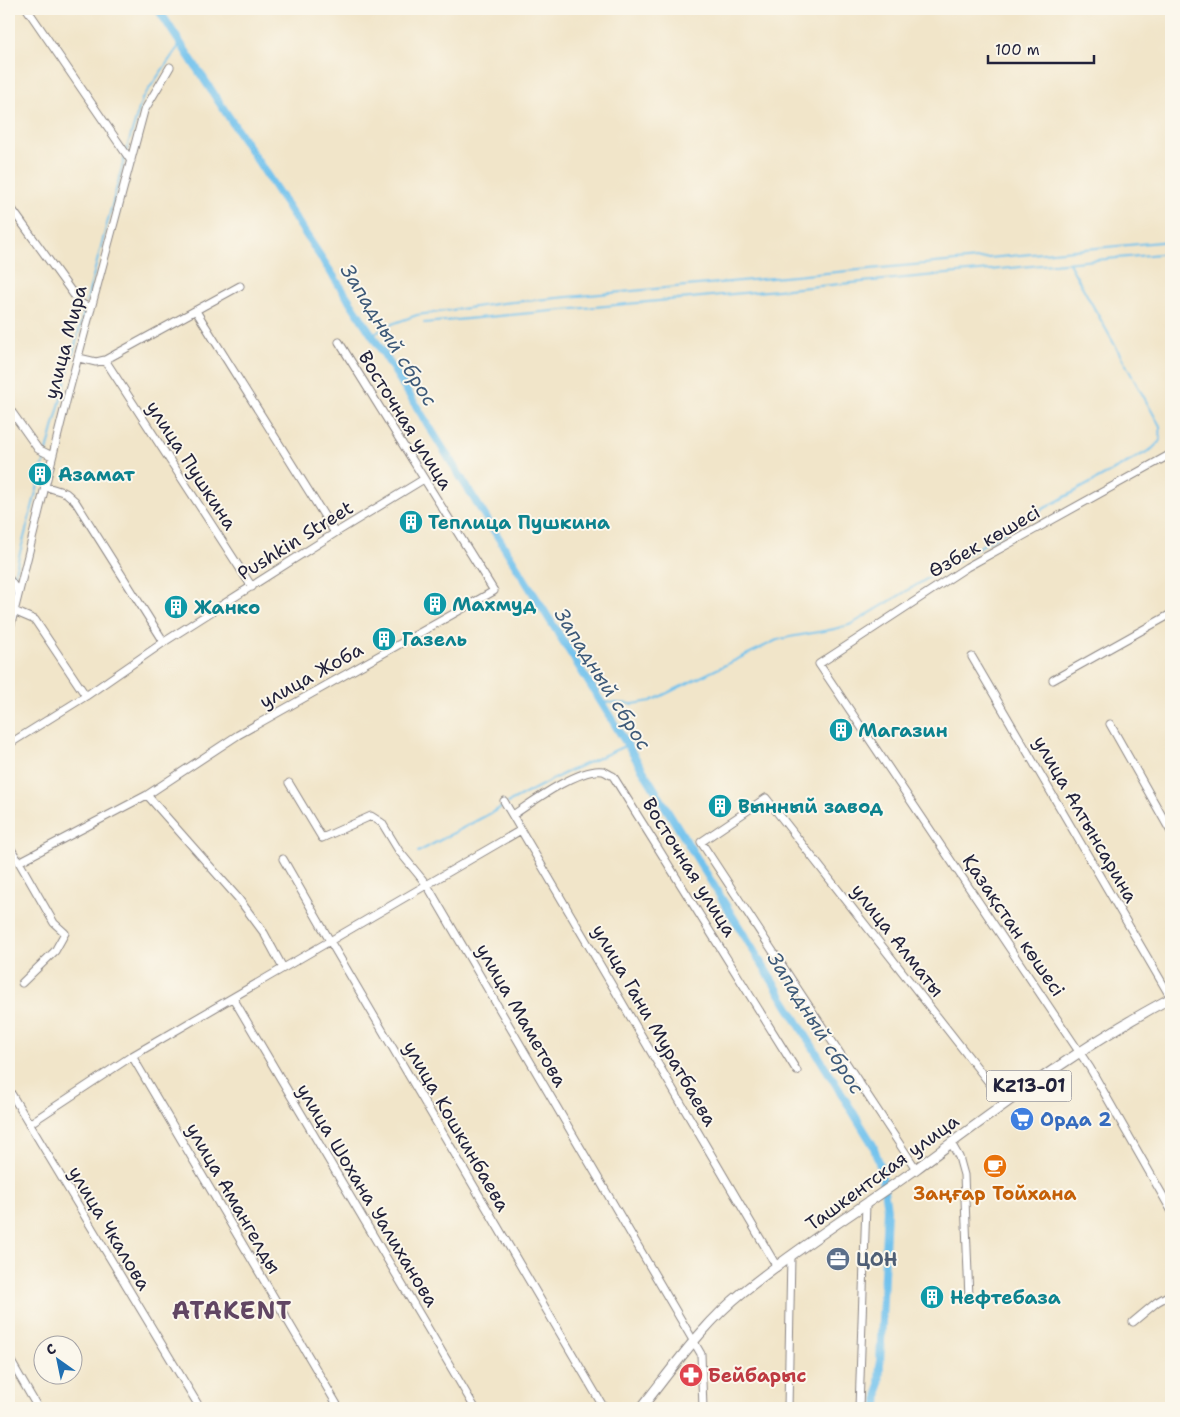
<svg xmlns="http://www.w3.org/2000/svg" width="1180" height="1417" font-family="'Shantell Sans',sans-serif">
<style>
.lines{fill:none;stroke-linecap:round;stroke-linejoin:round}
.stream{stroke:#72c2ed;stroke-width:2}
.canal{stroke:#72c2ed;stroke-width:8}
.minor-casing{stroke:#8a8482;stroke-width:9}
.major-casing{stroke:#8a8482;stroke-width:11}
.minor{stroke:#fff;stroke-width:7}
.major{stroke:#fff;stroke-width:9}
.labels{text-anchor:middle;stroke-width:4;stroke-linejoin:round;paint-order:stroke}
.shield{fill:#fbf7ec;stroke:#636270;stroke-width:1}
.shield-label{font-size:18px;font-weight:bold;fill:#22223b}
.street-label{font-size:19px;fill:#22223b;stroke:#fbf7ec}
.culture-label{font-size:19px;font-weight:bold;fill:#0d838f;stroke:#fbf7ec;text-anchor:start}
.shop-label{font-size:19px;font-weight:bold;fill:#366cbe;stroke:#fbf7ec;text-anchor:start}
.food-label{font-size:19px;font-weight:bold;fill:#c56008;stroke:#fbf7ec}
.service-label{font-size:19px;font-weight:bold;fill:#4e5e75;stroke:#fbf7ec;text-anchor:start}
.health-label{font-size:19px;font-weight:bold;fill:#be3a42;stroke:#fbf7ec;text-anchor:start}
.water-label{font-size:20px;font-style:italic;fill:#3e5a79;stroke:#fbf7ec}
.district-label{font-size:24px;font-weight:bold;letter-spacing:1px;fill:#614663;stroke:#fbf7ec}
</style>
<rect width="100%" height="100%" fill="#fbf7ec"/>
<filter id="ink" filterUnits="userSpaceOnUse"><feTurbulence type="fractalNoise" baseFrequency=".02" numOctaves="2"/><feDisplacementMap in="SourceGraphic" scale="10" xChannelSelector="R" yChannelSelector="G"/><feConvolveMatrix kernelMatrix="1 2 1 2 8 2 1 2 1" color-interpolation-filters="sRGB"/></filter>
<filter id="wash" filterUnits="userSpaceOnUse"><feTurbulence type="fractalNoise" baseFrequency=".0096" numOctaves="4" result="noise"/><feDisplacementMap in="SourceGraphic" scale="20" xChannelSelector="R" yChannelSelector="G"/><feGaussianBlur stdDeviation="1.12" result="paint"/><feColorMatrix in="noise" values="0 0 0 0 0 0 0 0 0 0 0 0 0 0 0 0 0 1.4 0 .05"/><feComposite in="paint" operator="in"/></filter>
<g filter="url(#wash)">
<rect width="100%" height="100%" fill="#f1e5c9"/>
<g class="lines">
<path class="stream" d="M1168,9l3,6
M126,151l16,-52 39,-56
M86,303l39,-147
M424,323l747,-70
M372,335l20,-11 25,-9 86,-12 668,-62
M47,451l38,-143
M13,579l33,-124
M9,594l2,-8
M601,702l32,2 18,-3 126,-61c24,-7 51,-7 75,-16l182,-110 118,-65 8,-8v-15l-91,-163
M508,803l55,-29 64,-29
M418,852l86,-46"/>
<path class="canal" d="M158,9l214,326 229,367 272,443 8,24 6,40 -9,199"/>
</g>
</g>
<g filter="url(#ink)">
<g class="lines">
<g class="minor-casing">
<path id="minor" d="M27,9l104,152
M9,205l70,97 12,7
M196,311l139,222
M79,358l17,4 9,-2 135,-74
M105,360l147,227
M9,408l29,41 14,7
M1171,454l-204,113 -148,97 271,404 81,142
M44,486l22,7 9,8 89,141
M9,579l9,13
M14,611l21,9 51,76
M9,632l58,-234 77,-287 26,-44
M972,657l199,341
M1053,680l118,-66
M1110,724l61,108
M9,744l77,-48 78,-54 171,-109 89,-54
M289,783l33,55 49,-22 11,7 17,28 28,34 274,469 2,54
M147,795l91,103 26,35 19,35
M504,801l273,466
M513,815c19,-13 67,-48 90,-44 3,1 7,4 10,5l184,295
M9,846l10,16 128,-67 91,-60 256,-144 -155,-249
M283,859l47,82 274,467
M19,862l35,61 11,10 -10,18 -33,32
M233,998l242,410
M132,1056l207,352
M9,1090l191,318
M29,1124l103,-68 389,-226
M951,1143l8,14 5,18 5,123
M916,1169l-215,-327 65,-44 239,305
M1133,1322l24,-20 14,-8
M9,1358l29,50
M788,1408l3,-152
M859,1408l7,-204"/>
</g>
<g class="major-casing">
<path id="major" d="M641,1408c32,-40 62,-84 102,-116 55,-45 116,-82 173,-123 83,-61 164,-123 255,-171"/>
</g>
<use href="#minor" class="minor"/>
<use href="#major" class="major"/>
</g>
</g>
<defs>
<g id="building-disc" transform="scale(1.25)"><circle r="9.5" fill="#0f9aa8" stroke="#fbf7ec"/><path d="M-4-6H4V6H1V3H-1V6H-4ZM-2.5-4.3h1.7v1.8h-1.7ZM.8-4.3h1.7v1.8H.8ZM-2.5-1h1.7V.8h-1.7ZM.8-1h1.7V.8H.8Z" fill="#fff"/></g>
<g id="supermarket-disc" transform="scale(1.25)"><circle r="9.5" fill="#3f7fe0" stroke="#fbf7ec"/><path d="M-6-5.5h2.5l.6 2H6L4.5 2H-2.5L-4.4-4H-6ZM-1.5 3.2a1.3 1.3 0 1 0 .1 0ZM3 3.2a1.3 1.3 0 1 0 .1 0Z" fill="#fff"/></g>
<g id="cafe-disc" transform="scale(1.25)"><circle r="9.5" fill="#e8710a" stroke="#fbf7ec"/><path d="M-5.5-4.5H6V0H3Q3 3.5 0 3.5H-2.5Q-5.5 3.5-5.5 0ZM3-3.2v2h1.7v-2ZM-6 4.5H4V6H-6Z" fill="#fff"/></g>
<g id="office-disc" transform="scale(1.25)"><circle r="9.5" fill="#5c6f8a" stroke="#fbf7ec"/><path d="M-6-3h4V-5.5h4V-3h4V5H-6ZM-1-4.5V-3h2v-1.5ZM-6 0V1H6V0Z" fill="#fff"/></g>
<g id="pharmacy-disc" transform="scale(1.25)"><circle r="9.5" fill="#e0444e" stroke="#fbf7ec"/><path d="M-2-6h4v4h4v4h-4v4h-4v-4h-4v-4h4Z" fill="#fff"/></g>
</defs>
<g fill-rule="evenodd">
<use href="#building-disc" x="40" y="474"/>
<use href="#building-disc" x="411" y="522"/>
<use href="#building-disc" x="435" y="604"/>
<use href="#building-disc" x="176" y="607"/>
<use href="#building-disc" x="384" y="639"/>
<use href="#building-disc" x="841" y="730"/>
<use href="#building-disc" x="720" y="806"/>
<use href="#supermarket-disc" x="1022" y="1119"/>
<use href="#cafe-disc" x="995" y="1166"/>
<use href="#office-disc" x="838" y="1259"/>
<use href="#building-disc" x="932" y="1297"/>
<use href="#pharmacy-disc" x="691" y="1375"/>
</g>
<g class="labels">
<rect class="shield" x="986.5" y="1070.5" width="85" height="31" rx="4"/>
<g class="shield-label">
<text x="1029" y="1092">KZ13-01</text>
</g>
<g class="street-label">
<text transform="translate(65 342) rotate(-75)" y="7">улица Мира</text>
<text transform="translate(406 420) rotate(58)" y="7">Восточная улица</text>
<text transform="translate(192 465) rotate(57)" y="7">улица Пушкина</text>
<text transform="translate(295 540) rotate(-32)" y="7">Pushkin Street</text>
<text transform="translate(984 541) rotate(-30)" y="7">Өзбек көшесі</text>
<text transform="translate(311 675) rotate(-29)" y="7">улица Жоба</text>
<text transform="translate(1086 819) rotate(60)" y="7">улица Алтынсарина</text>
<text transform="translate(690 867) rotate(58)" y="7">Восточная улица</text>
<text transform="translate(1014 925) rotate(56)" y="7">Қазақстан көшесі</text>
<text transform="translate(898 940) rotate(52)" y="7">улица Алматы</text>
<text transform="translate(522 1015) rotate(60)" y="7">улица Маметова</text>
<text transform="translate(655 1025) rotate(60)" y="7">улица Гани Муратбаева</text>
<text transform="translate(457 1126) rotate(60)" y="7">улица Кошкинбаева</text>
<text transform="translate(882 1172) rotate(-36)" y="7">Ташкентская улица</text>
<text transform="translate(368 1195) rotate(59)" y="7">улица Шохана Уалиханова</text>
<text transform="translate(234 1198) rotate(60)" y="7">улица Амангелды</text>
<text transform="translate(110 1228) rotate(59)" y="7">улица Чкалова</text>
</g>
<g class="culture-label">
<text x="58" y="481">Азамат</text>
<text x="428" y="529">Теплица Пушкина</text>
<text x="452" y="611">Махмуд</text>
<text x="194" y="614">Жанко</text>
<text x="402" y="646">Газель</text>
<text x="858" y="737">Магазин</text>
<text x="738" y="813">Вынный завод</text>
<text x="950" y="1304">Нефтебаза</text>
</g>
<g class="shop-label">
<text x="1040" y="1126">Орда 2</text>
</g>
<g class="food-label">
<text x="995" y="1200">Заңғар Тойхана</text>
</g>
<g class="service-label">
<text x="856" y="1266">ЦОН</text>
</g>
<g class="health-label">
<text x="708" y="1382">Бейбарыс</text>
</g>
<g class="water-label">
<text transform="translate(389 335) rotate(58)" y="7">Западный сброс</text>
<text transform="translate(603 679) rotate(58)" y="7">Западный сброс</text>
<text transform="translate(816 1023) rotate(58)" y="7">Западный сброс</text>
</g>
<g class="district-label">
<text x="232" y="1319">ATAKENT</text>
</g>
</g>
<rect width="1180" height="1417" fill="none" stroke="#fbf7ec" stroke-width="30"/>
<g transform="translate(58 1360) rotate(327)"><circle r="24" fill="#fbf7ec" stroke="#a4a2a5"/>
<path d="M0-4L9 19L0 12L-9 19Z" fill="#1f6fb2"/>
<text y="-8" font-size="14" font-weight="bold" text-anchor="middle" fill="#22223b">С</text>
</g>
<path d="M988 55v8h106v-8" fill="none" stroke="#22223b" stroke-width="2.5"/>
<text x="995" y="55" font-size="15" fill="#22223b" stroke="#fbf7ec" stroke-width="4" paint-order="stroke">100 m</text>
</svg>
